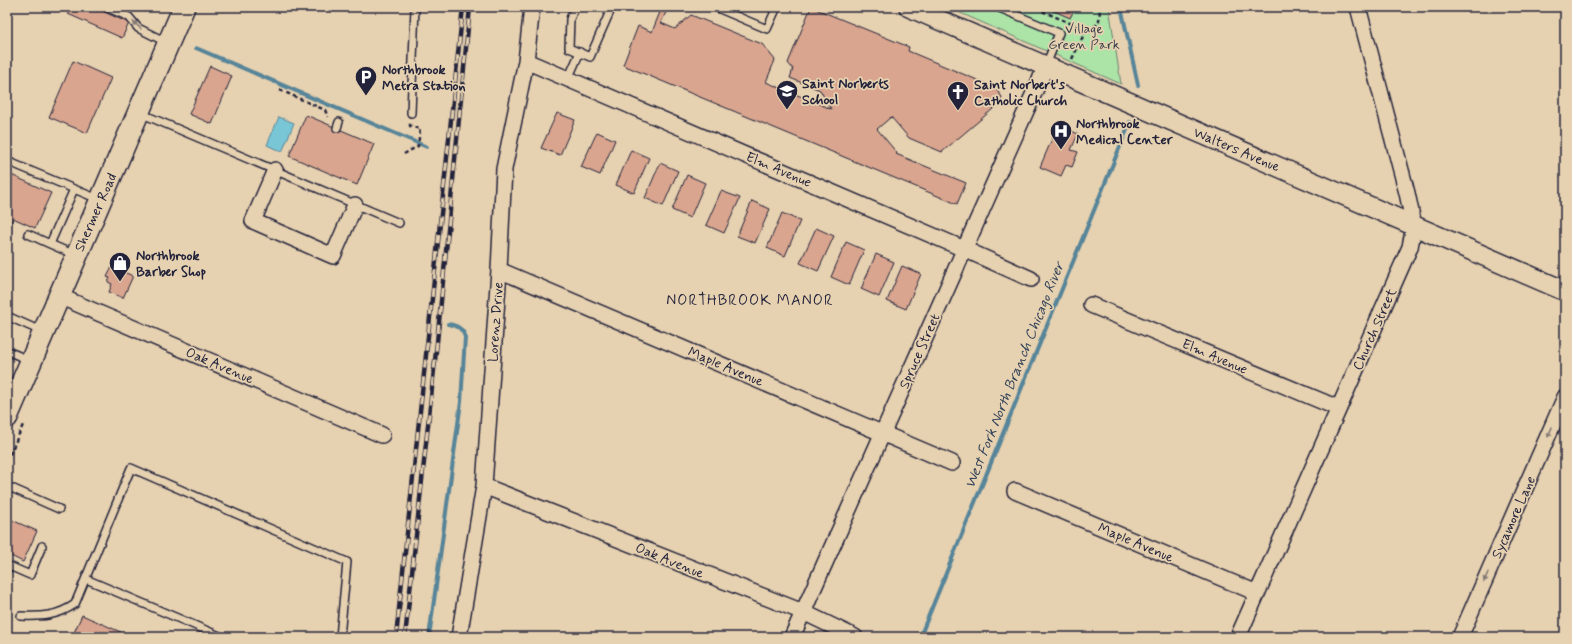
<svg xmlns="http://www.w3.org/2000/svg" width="1572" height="644" font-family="Mynerve,sans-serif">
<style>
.green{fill:#ace3a6;stroke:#678270}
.water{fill:#79c6d7;stroke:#568499}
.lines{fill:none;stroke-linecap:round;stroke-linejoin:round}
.stream{stroke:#568499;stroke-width:4}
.building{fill:#d9a58e;stroke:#22223b}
.service-casing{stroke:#22223b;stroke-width:10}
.minor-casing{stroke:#22223b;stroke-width:18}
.tertiary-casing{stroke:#22223b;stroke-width:22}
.secondary-casing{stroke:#22223b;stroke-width:24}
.path{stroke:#22223b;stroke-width:2.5;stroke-dasharray:4 3;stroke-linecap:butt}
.service{stroke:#e6d1b0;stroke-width:7}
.minor{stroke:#e6d1b0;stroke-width:15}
.tertiary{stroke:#e6d1b0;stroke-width:19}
.secondary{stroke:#e6d1b0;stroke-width:21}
.rail-casing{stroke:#22223b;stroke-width:4.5}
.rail{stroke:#e6d1b0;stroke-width:3;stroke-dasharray:9;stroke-linecap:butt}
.oneway{fill:#847a76}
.labels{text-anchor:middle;stroke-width:3.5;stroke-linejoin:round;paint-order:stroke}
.park-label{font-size:14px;fill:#373f4b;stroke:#e6d1b0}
.poi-label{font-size:14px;font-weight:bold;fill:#22223b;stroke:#e6d1b0;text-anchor:start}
.street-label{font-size:14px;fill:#22223b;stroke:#e6d1b0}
.neighbourhood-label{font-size:15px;letter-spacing:1px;fill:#22223b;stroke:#e6d1b0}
.water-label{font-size:15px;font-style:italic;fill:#33435a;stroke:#e6d1b0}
</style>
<rect width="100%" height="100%" fill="#e6d1b0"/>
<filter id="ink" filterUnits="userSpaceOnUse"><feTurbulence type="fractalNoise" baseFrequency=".025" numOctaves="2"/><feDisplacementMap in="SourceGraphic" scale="8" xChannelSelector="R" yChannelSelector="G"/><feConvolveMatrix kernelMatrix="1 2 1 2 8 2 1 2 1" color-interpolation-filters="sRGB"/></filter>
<g filter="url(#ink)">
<path class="green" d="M947,7h162l12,77z"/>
<path class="water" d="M279,117l15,6 -12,29 -15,-7z"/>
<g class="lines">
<path class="stream" d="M1121,7l17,78
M196,48l231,99
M429,637l32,-235 4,-65c-2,-9 -9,-12 -17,-13
M920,637l210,-515"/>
</g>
<path class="building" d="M71,7h22l36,16 -7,15 -54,-24z
M662,7h2l3,3 -6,13 14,6 16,-14 71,29 13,16 -9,22 65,27 -11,-19 -30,-12 3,-9 -5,-6 23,-56 98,40 -1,4 86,36 8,10 -2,6 -58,49 -33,-14 -18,-21 -14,12 20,24 -1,1 70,29 -9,21 -334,-139 15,-39 14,6z
M1045,7h28l2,1 -5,10z
M73,61l38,17 -24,55 -38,-16z
M210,66l22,10 -20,48 -23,-10z
M557,113l18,7 -15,35 -19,-7z
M306,115l68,29 -17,41 -68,-29z
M1058,125l20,9 -7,16 7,2 -6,15 -6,-2 -5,11 -21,-9z
M597,132l18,8 -15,35 -19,-8z
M631,150l18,8 -15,35 -18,-8z
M660,163l18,8 -15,35 -18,-8z
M7,173l44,20 -16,35 -22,-10 -3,6 -3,-1z
M687,175l18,8 -15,35 -18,-8z
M721,191l19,7 -16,35 -18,-8z
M752,201l18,8 -15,34 -18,-7z
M782,213l18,8 -15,35 -18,-8z
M816,228l18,8 -16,35 -18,-8z
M846,242l18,8 -15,35 -18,-8z
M876,254l18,8 -15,35 -18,-8z
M902,266l19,8 -15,35 -19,-8z
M112,267l21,9 -10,22 -14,-6 3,-8 -4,-2 2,-4 -3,-1z
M7,518l30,13 -14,31 -16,-8z
M82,615l50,22h-60z"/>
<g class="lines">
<g class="service-casing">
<path id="service" d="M106,7l23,10 9,11 28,14
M575,7l-5,12 -1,29 21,9 22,-50
M715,7l52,22 10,-22
M997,7l62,26 -13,32
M568,79l12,-27
M140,113l259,110
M411,113l4,-106
M337,128l2,-6
M7,161l91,38
M74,189l-24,55 25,11
M28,234l22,10
M7,316l34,15
M7,351l22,9
M7,486l52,23
M7,565l23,10 12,-29
M86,579l136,58
M21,616c20,1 37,0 54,-12l56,-136 216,94 -7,75"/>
</g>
<g class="minor-casing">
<path id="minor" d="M526,61l438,188 67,30
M275,170l-22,51 80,35 22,-51
M499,270l453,193
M59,296l323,139
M1091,305l247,103
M484,486l319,126 52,25
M1015,491l242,102
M459,637l25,-151 15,-216 5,-101 22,-108 6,-54
M792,637l254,-571
M1238,637l172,-390 4,-21 -7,-33 -49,-186
M1460,637l105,-240"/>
</g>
<g class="tertiary-casing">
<path id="tertiary" d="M909,7l656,284"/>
</g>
<g class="secondary-casing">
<path id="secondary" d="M7,417l177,-410"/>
</g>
<path class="path" d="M1037,7l5,4 44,19c13,-2 15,-11 13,-23
M1072,59l14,-29
M280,90l45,20 3,7
M404,154l14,-8 2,-17 -10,-3v-4
M7,461l16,-36"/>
<use href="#service" class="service"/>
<use href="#minor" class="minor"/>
<use href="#tertiary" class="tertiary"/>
<use href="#secondary" class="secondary"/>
<g class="rail-casing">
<path id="rail" d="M396,637l67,-630
M405,637l32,-295 33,-335"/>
</g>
<use href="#rail" class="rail"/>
</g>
<defs><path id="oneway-solid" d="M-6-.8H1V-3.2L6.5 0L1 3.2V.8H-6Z"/></defs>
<g class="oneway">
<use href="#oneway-solid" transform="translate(137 25) rotate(-136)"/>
<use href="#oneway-solid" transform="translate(1550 432) rotate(113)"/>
<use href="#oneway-solid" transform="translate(1486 577) rotate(114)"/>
</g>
</g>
<defs>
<g id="parking-pin" transform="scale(1.15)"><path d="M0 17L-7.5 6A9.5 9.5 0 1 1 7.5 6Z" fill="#22223b" stroke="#e6d1b0"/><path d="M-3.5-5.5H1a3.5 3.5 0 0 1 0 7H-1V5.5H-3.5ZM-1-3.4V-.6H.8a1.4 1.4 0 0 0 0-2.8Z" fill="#fff"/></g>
<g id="school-pin" transform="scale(1.15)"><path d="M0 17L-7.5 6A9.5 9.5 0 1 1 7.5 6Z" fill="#22223b" stroke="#e6d1b0"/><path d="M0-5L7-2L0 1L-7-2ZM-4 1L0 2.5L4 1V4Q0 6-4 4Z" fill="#fff"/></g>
<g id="church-pin" transform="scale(1.15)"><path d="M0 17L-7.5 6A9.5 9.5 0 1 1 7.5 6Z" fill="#22223b" stroke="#e6d1b0"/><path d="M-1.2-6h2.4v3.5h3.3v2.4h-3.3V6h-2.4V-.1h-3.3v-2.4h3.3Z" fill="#fff"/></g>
<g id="hospital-pin" transform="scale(1.15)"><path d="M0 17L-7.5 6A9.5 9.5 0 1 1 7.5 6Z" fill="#22223b" stroke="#e6d1b0"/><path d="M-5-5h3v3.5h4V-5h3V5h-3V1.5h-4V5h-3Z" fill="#fff"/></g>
<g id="shop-pin" transform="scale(1.15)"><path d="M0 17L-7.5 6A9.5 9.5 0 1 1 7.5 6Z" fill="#22223b" stroke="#e6d1b0"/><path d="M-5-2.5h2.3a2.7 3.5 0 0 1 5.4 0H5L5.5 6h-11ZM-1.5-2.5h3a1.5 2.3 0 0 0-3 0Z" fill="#fff"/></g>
</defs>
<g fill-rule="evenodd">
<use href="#parking-pin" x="366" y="77"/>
<use href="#school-pin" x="787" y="91"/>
<use href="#church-pin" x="958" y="92"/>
<use href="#hospital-pin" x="1061" y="131"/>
<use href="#shop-pin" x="120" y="263"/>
</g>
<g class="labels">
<g class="park-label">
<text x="1084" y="33">Village<tspan x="1084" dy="16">Green Park</tspan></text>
</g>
<g class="poi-label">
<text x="382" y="74">Northbrook<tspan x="382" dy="16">Metra Station</tspan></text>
<text x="802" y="88">Saint Norberts<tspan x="802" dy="16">School</tspan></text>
<text x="974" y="89">Saint Norbert's<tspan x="974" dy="16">Catholic Church</tspan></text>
<text x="1076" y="128">Northbrook<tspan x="1076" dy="16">Medical Center</tspan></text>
<text x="136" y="260">Northbrook<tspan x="136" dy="16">Barber Shop</tspan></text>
</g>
<g class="street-label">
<text transform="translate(1237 149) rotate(23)" y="5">Walters Avenue</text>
<text transform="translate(779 169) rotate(23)" y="5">Elm Avenue</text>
<text transform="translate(95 212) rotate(-66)" y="5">Shermer Road</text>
<text transform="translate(495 322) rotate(-86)" y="5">Lorenz Drive</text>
<text transform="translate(1374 329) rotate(-66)" y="5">Church Street</text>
<text transform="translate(919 351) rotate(-66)" y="5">Spruce Street</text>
<text transform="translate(1215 356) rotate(23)" y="5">Elm Avenue</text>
<text transform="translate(220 365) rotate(23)" y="5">Oak Avenue</text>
<text transform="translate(726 366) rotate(23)" y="5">Maple Avenue</text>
<text transform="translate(1513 517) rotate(-66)" y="5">Sycamore Lane</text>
<text transform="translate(1136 542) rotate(23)" y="5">Maple Avenue</text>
<text transform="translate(670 560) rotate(22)" y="5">Oak Avenue</text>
</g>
<g class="neighbourhood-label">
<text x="750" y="305">NORTHBROOK MANOR</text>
</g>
<g class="water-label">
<text transform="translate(1014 375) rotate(-68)" y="5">West Fork North Branch Chicago River</text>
</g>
</g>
<rect width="1572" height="644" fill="none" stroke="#e6d1b0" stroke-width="24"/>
<rect x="12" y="12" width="1548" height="620" fill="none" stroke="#22223b" stroke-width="1.5" filter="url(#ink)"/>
</svg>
